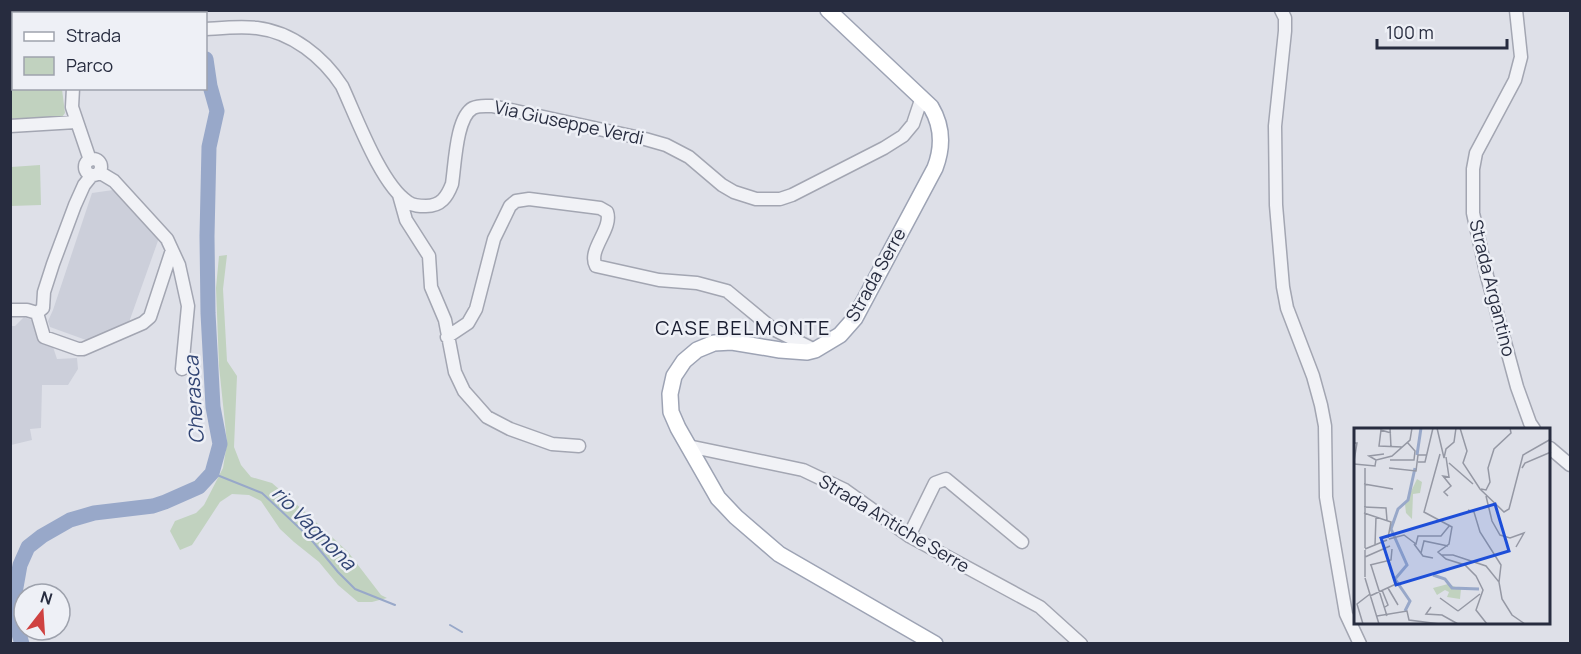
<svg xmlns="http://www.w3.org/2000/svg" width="1581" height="654" font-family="Manrope,sans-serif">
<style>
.built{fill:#cccfda}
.green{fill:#c1d2bf}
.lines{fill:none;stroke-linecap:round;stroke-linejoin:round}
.stream{stroke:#98a8c9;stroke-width:2}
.river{stroke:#98a8c9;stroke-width:15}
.minor-casing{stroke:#a3a6b2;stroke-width:15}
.major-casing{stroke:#9da3b4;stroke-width:18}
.minor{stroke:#f1f2f6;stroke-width:12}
.major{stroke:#fff;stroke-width:15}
.labels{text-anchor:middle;stroke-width:5;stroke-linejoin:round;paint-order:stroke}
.street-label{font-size:18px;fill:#272c3f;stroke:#eef0f6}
.neighbourhood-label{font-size:20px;letter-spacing:1.5px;fill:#191d30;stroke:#eef0f6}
.water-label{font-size:20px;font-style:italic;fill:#314473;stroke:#eef0f6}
.inset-river{fill:none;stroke:#98a8c9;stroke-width:3}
.inset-road{fill:none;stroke:#9598a4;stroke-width:1.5}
.view{fill:#1d4ed8;fill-opacity:0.15;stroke:#1d4ed8;stroke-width:3}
.inset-edge{fill:none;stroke:#272c3f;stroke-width:3}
</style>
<rect width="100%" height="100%" fill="#dee0e8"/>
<path class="built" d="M113,190l46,48 -31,87 -42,15 -36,-13 -2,-6 5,-11 39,-117z
M24,317l8,3 14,24h6l5,15 20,-1 1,11 -10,16h-26l-1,43 -11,1 2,11 -21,5 -1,-119h5z"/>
<path class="green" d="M13,52l1,36 48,1 3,24 -3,4 -51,2 -1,-66z
M40,165l1,40 -30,1v-39z
M227,255l-4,34 4,72 10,15 -3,71 7,18 10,12 21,6 32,28 44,41 33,43 6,3 -15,4h-14l-20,-17 -19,-23 -25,-20 -14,-13 -19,-28 -12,-6 -17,-1 -12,8 -28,43 -12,5 -10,-19 5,-10 21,-8 8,-8 19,-37 4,-25 -8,-77 -3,-78 3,-32z"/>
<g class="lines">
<path class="stream" d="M212,473l50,20 47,44 29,35 17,17 40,16
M450,625l12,7"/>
<path class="river" d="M186,10l1,4
M22,644l-6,-20 -1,-31 5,-28 8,-18 14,-11 28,-16 24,-7 59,-7 12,-4 34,-15 13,-14 8,-29 -7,-37 -5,-94 -1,-77 2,-89 8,-36 -7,-25 -4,-27"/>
<g class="minor-casing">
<path id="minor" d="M1281,10l4,8v13l-10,95 1,79 7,82 4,21 26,68 8,29 4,21 1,71 20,117 14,30
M1516,10l5,47 -6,23 -39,73 -3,16v44l14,63 30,111 13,36 4,6
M92,14l1,-4
M206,29c16,-1 34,-3 51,-1 35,4 66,29 85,58 14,30 39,99 66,116 5,4 12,4 18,4 15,0 21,-9 26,-22 3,-19 4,-67 21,-76 6,-3 13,-2 19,-2l153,33 21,6 23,12 33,28 12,7 22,7h24l12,-4 92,-47 19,-12 10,-12 9,-27
M10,44h4
M73,88l-1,19 18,53
M10,126l66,-4
M85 167a8 8 0 1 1 16 0a8 8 0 1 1-16 0Z
M99,172l15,9 53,58 12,26 9,41 -6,63
M399,195l7,25 23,36 2,31 14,33 10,52 9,19 23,26 23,12 42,15 27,2
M10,310h17l10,3 6,-5 1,-16 9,-28 22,-59 9,-20 8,-10
M37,313l7,24 34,12h5l60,-26 7,-6 22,-67
M447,337l21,-14 8,-14 18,-70 16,-33 6,-5 13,-2 71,9 7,4c6,17 -20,38 -11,54l63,14 38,3 30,8 46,38 42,21
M688,446l115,24 42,20 64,46 131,71 41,37
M1550,448l20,17
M909,536l26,-53 11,-4 76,63"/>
</g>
<g class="major-casing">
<path id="major" d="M828,10l103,97c12,20 12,40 4,61l-80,150 -15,17 -25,15 -8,2 -27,-2 -48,-8 -18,1 -17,7 -13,11 -10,15 -4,18 1,18 7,16 40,70 18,19 43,37 156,90"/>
</g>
<use href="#minor" class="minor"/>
<use href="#major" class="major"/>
</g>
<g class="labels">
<g class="street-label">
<text transform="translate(569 123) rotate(12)" y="6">Via Giuseppe Verdi</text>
<text transform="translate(876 275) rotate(-61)" y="6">Strada Serre</text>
<text transform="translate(1492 288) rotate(76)" y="6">Strada Argantino</text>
<text transform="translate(894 524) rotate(31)" y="6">Strada Antiche Serre</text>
</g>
<g class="neighbourhood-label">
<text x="743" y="335">CASE BELMONTE</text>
</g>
<g class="water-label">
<text transform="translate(194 400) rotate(-94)" y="7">Cherasca</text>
<text transform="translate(314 528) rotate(45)" y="7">rio Vagnona</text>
</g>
</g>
<g transform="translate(1354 428)">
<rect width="196" height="196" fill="#dee0e8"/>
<path d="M63,51l5,3 -2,11 -7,1 -1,25 -6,-6 -1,-9zM94,156l13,5 -1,10 -13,-2 2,-5 -4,-2 -8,5 -4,-7z" fill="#c1d2bf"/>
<path class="inset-river" d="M63,27l4,-27M79,147l12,4 7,9 27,1M51,183l5,-10 -15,-22 12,-14 -16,-36 7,-20 10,-9 7,-32"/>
<path class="inset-road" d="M36,0l1,19M83,0l7,30 2,-9 8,-7 2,-14M106,0l7,23 -4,12 17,26 24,23 5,-3 14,-54 28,-16M37,5l-10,-3 -2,16 23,1M0,15h3l-3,18M86,26l-16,58 28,15 -3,17 -11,8 8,7 19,6 11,11 7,14 -7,20 11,14M92,29l3,20 -6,-1 8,10 -7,6 4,4M22,32l-7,-4 15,-2M36,32h24l1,-9 -8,-9M64,34h7l8,-34M95,35l24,21M0,36l21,2 1,-6 16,-4 18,-16 2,-12M11,40v80M35,40l27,3 2,-16h9M168,40l3,-5 26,-11M10,56l29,5M127,61l5,1 4,-8 -2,-14 6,-19 17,-16 -1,-5M132,68l6,25 8,14 10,3 14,-5 -8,14M10,79l22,1 1,12M114,82l6,2 6,20 21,33 -2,17M10,85l27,9 -3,16M35,111l15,-4 12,9 2,-8h23l9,-11M60,116l9,12 10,2M21,117l1,-28M11,121l22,-9M11,122v27M67,125l3,-12 24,5M87,127h12l33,11 13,16 3,17 10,16 13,9M11,129l25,-11M16,137l21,-5 1,-11M17,137l16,51M11,150l14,46M34,160l10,17M28,162l6,15 -3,2M16,168l26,-12M86,170l18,13M77,179l-5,7 16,1 16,9M104,183l22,-17M23,188l30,-5 2,9 31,4M9,196l-6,-20 13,-10"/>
<path class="view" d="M141,76l14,47 -113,34 -15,-47z"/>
<rect width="196" height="196" class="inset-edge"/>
</g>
<rect width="1581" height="654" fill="none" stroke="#272c3f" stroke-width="24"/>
<rect x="12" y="12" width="195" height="78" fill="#eef0f6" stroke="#9ea2ad" stroke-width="1.5"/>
<rect x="24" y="32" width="30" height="9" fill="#ffffff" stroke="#9ea2ad" stroke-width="1.5"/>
<text x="66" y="42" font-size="18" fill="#272c3f">Strada</text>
<rect x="24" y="57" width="30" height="18" fill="#c1d2bf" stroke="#9ea2ad" stroke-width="1.5"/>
<text x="66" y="72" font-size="18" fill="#272c3f">Parco</text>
<g transform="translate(42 612) rotate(17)"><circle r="28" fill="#eef0f6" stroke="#9ea2ad" stroke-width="1.5"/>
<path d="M0-4.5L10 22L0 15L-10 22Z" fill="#cf4241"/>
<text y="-9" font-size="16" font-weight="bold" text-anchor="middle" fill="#272c3f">N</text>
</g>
<path d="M1377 39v9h130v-9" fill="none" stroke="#272c3f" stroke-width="3"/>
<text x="1386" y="39" font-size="18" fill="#272c3f" stroke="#eef0f6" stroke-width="4.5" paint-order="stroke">100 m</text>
</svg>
